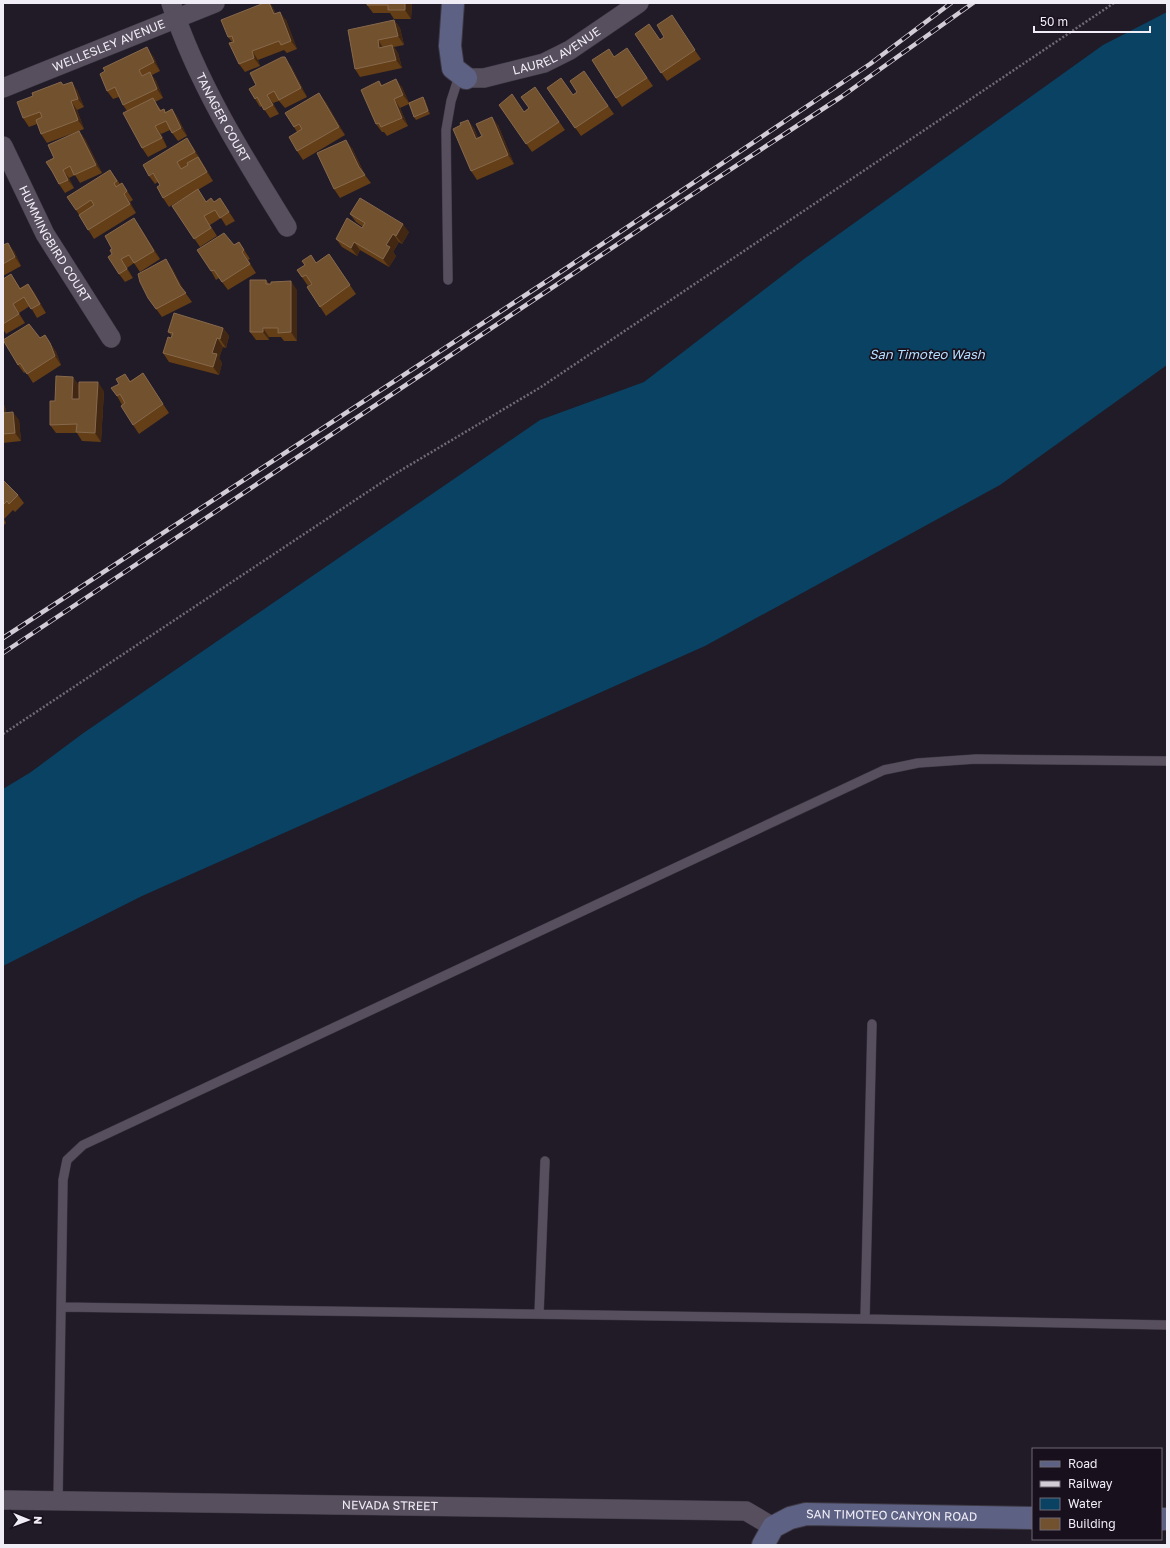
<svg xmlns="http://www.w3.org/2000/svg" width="1170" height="1548" font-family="'Golos Text',sans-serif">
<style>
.water{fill:#094262}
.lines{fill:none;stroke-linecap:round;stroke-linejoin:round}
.lane-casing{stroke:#3d3843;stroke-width:10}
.street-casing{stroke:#3d3843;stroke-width:20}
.secondary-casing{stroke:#3d3843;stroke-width:24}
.path{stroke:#706a76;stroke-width:2.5;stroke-dasharray:2 2;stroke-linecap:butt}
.lane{stroke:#574f5e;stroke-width:9}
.street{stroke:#574f5e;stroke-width:19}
.secondary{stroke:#5d6285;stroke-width:22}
.rail-casing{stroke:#d1ccd6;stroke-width:4.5}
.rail{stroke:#18111d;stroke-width:3;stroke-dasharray:9;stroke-linecap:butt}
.wall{fill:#633e16}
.shaded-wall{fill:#422813}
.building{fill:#72512e;stroke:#86694d}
.labels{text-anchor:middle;stroke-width:3.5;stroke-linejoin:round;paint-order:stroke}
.street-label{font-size:12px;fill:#f1edf6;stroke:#18111d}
.water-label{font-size:13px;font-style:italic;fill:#b1ddfe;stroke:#18111d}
</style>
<rect width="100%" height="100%" fill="#211a27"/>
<path class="water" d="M1167,12v353l-167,120 -295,161 -563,250 -139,70v-177l28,-17 51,-38 99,-68 359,-246 104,-38 160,-123 299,-214z"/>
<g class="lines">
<g class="lane-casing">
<path id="lane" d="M448,280l-2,-150 5,-29 9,-28
M61,1307l804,12 302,6
M539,1314l6,-153
M865,1319l7,-295
M58,1501l5,-321 4,-20 16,-15 801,-375 34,-7 58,-4 191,2"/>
</g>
<g class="street-casing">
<g id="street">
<path id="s1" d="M171,3c26,80 72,153 116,224"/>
<path id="s2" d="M466,78h18l60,-15 26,-13 69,-47"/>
<path id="s3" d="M3,88l212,-85"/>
<path id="s4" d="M3,146l42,88 66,104"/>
<path id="s5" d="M3,1500l743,11 27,16"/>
</g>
</g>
<g class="secondary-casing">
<g id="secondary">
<path d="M453,3l-3,43 3,22 13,10"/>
<path d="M1161,1519h6"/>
<path id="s6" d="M763,1545l10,-18 17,-9 16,-4 227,4"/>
</g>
</g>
<path class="path" d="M3,734l390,-259 148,-88 573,-384"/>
<use href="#lane" class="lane"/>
<use href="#street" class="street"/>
<use href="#secondary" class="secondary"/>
<g class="rail-casing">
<path id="rail" d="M3,638l550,-361 317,-213 81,-61
M3,653l684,-455 154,-101 132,-94"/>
</g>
<use href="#rail" class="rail"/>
</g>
<path class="wall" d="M264,3h6l4,7 2,4 10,6 11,29 -10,4 -3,-3 -26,10 2,6 -15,6 -6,-8 -7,-22 -4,-5z
M412,3l-1,16h-17l-4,-6h-17l-6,-8z
M394,20l6,8 4,17 -10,2 4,6 4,15 -42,9 -5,-8z
M677,24l24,35 -34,22 -32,-47 25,5 4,-2z
M153,56l7,15 -8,4 4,6 7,17 -8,4 6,8 3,-1 2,3 6,-3 6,9 9,18 -9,5 -8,-11 -9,4 6,13 -19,10 -6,-9 -15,-37 -4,-6 -4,-8 -6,2 -6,-8z
M615,57h18l20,29 -31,21 -6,-9z
M291,66l16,31 -22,11 -6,-7 -6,2 6,11 -9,4 -8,-12 -2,1 -5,-8 1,-14z
M584,71l30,43 -33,22 -34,-48 26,7 4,-3z
M379,81l3,4 20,2 7,16 14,-6 2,3 5,14 -14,6 -2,-3 -5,-13 -9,4 8,18 -21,10 -3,-4h-2l-6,-8z
M61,82l2,3 14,5 7,17 -7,3 7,19 -5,2 6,8 17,34 -22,10 -5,-8 -6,3 5,10 -9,5 -6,-9 -6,-11 -7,-11 8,-4 25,-27 -32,12 -6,-9 -4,-10 -8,3 -6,-9 10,-22z
M535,87l30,43 -33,22 -33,-47 25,7 5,-4z
M325,101l20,34 -42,25 -6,-9v-19l-3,-5z
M498,125l16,39 -37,16 -6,-9 3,-43 4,10 4,-2z
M193,147l20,34 -44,26 -6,-9 -3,-13 -2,-3 -3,2 -6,-8z
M352,148l13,27 6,8 -31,15 -6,-9z
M110,170l10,14 2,-1 11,17 -3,2 6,11 -42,26 -18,-29z
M220,198l15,23 -9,5 -5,-8 -11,7 7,11 -17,11 -28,-41 34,-5 8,1z
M350,214l59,18 -7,12 -3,-2 -6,10 3,4 -7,11 -29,-17 -3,6 -15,-9 -6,-8 26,-11 1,-1 -7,-5z
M140,227l20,32 -20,13 -6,-9 -7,5 6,10 -8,4 -6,-8 -7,-20v-5z
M239,242l11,17 -2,1 8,13 -28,17 -9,-12 -3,2 -5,-9 23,-26z
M3,245l11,6 7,15 -18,10z
M329,254l27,40 -30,22 -19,-29 5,-3v-1l-4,3 -11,-16 20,-8z
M172,268l12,23 8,11 -30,15 -14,-19z
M11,274l9,14 8,-4 6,8 12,21 -9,5 -7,-12 -11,7 6,10 -19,11 -3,-5v-50z
M266,280l3,4 28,6v51h-13l-3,-4h-12v3h-13l-6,-8z
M223,328l6,8 -3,12 -3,-1 -4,11 3,5 -3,12 -50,-13 -6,-9 9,-17 -4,-4z
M45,335l11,17 5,13 -28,18 -7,-11 -2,1 -6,-8 22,-27z
M143,373l26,40 -30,21 -6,-9 -11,-20 -5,-9 2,-12 6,-10 5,7z
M79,385l-1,14 26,-8 -3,51 -19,-1 -5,-8h-21l-6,-8 5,-24z
M3,403l2,4 1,6 13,7 2,21 -18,2z
M3,480l15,15 6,8 -9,9 -2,-2 -9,9 2,4 -3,3z"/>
<path class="shaded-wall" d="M269,3l5,7 5,13 -5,-9z
M405,3h7l-1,16 -6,-9z
M280,12l6,8 11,29 -6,-8z
M394,20l6,8 4,17 -6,-9z
M378,40l6,9 -5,-1z
M392,45l6,8 4,15 -6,-8z
M147,47l6,9 7,15 -6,-9z
M252,51l6,9 2,6 -6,-8z
M285,57l6,9 16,31 -6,-9z
M150,72l6,9 7,17 -6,-9z
M396,79l6,8 7,16 -6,-8z
M72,82l5,8 7,17 -6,-8z
M319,93l6,8 20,34 -6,-8z
M267,95l6,8 6,11 -6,-9z
M423,97l2,3 5,14 -2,-3z
M394,99l6,9 8,18 -6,-8z
M71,101l6,9 7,19 -6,-9z
M172,109l6,9 9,18 -6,-8z
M492,117l6,8 16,39 -6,-9z
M468,120l6,8 8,19 -6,-8z
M155,126l6,8 6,13 -5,-9z
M79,131l6,8 17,34 -6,-8z
M187,138l6,9 8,13 -6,-8z
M346,140l6,8 13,28 -6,-9z
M198,157l6,8 9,16 -6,-9z
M63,170l6,8 5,10 -6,-8z
M124,194l6,8 6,11 -6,-9z
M134,218l6,9 20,32 -6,-8z
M403,224l6,8 -7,12 -6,-8z
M393,234l6,8 -6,10 3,4 -7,11 -6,-8 3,-14z
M354,242l6,8 -3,6 -6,-8z
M8,243l6,8 7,15 -6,-9z
M242,252l6,8 8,13z
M121,259l6,9 6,10 -6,-9z
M166,259l6,9 14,26 -6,-8z
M291,281l6,9v51l-6,-9z
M28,284l6,8 12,21 -6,-9z
M13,304l6,9 6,10 -6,-9z
M223,328l6,8 -3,12 -6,-9z
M263,328l6,9v3l-6,-8z
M45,335l11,17 5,13 -6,-9z
M217,338l6,9 -4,11 3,5 -3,12 -6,-8 -1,-14z
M73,377l6,8 -1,22 -6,-8z
M98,382l6,9 -3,51 -6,-9z
M3,403l2,4 2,15 -4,-6z
M13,412l6,8 2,21 -6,-8z"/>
<path class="building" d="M264,3h5l5,11 6,-2 11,29 -10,4 -2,-4 -27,10 2,7 -15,6 -10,-21 5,-1 -2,-6 -4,1 -7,-17z
M367,3h38v7h-17v-5h-21z
M672,15l23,35 -34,23 -26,-39 14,-10 11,16 4,-3 -7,-12z
M394,20l4,16 -20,4 1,8 13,-3 4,15 -41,9 -7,-39z
M147,47l7,15 -15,8 3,6 8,-4 7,17 -34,16 -8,-18 -8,4 -7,-17 5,-3 -2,-3z
M627,48l20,30 -31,20 -24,-38 17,-11 5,8z
M282,57h3l16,31 -22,12 -5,-9 -7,4 6,10 -9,5 -7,-13 -2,2 -6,-10 7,-4 -6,-12z
M584,71l24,35 -33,22 -28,-40 14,-10 12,17 4,-3 -7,-11z
M396,79l7,16 -9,4 8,19 -21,9 -2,-4 -3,1 -15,-34 18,-9 2,5z
M61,82l2,3 9,-3 6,17 -7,2 7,19 -37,14 -5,-14 6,-3 -2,-5 -17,6 -6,-16 16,-6 -1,-3z
M535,87l24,35 -33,22 -27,-39 13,-11 12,18 5,-4 -8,-11z
M319,93l20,34 -42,24 -8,-14 13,-8 -3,-5 -5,3 -9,-14z
M423,97l5,14 -14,6 -5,-14z
M153,98l7,13 4,-2 1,4 7,-4 9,19 -9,5 -6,-12 -11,5 7,12 -20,10 -19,-35z
M492,117l16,38 -37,16 -18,-42 8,-4 -1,-2 8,-3 8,19 6,-3 -6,-12z
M79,131l17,34 -22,10 -4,-9 -7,4 5,10 -9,4 -7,-13 -6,-9 8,-4 -6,-13z
M187,138l8,14 -18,10 4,7 7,-4 -1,-2 11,-6 9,15 -44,26 -6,-11 3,-2 -7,-12 -4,3 -6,-11z
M346,140l13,27 6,8 -31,14 -17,-36z
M110,170l7,11 -3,2 2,4 6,-4 5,8 -3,3 6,10 -42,26 -9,-15 15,-10 -3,-5 -15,10 -9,-13z
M198,189l8,13 5,-4 3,4 6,-4 9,14 -9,6 -5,-8 -11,6 7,12 -17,11 -22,-33z
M360,198l43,26 -7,12 -3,-2 -7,11 4,2 -7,12 -29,-17 -3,6 -15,-9 11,-21 15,10 3,-5 -15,-9z
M134,218l20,33 -20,12 -5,-8 -8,4 6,10 -8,5 -11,-17 4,-3 -2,-4 2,-1 -7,-13z
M224,233l10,12 5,-3 5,8 -2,2 8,12 -28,18 -8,-12 -3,1 -14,-21z
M8,243l7,14 -12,7v-19z
M329,254l21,31 -30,22 -13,-20 5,-3 -6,-9 -4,2 -5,-7 8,-5 -3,-4 9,-6 5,8z
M166,259l14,27 6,7 -30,16 -8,-11 -8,-16 -2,-8z
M11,274l9,15 8,-5 12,20 -9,5 -7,-12 -11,7 6,10 -16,10v-45z
M250,280h16v4h5v-2l20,-1v51l-13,1v-5h-15v4h-13z
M174,313l49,15 -3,11 -3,-1 -5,15 5,1 -4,13 -50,-14 5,-16 3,1 2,-5 -5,-1z
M29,324l11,14 5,-3 5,8 5,13 -28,18 -7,-11 -2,2 -15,-25z
M143,373l20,31 -30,21 -12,-19 4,-3 -5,-9 -3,2 -6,-8 8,-4 -3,-5 9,-5 5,8z
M56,376l17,1 -1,22h7v-17h19l-3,51 -19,-1 1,-8 -27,1v-24h5z
M13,412l2,21 -12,1v-21z
M3,480l15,15 -9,9 -2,-3 -4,4z"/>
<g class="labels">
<g class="street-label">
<text dy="4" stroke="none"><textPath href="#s3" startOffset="114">WELLESLEY AVENUE</textPath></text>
<text dy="4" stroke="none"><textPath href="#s2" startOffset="96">LAUREL AVENUE</textPath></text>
<text dy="4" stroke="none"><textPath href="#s1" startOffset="126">TANAGER COURT</textPath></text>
<text dy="4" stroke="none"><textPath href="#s4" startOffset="111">HUMMINGBIRD COURT</textPath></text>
<text dy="4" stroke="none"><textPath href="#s5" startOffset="387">NEVADA STREET</textPath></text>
<text dy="4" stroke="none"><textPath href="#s6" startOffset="142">SAN TIMOTEO CANYON ROAD</textPath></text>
</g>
<g class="water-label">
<text x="927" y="359">San Timoteo Wash</text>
</g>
</g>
<rect width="1170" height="1548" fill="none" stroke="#f1edf6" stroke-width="8"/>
<rect x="1032" y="1448" width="130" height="92" fill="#18111d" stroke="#6f6974"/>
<rect x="1040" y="1461" width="20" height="6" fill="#5d6285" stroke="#6f6974"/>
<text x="1068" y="1468" font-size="12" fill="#f1edf6">Road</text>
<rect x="1040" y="1481" width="20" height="6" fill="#d1ccd6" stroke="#6f6974"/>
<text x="1068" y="1488" font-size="12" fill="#f1edf6">Railway</text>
<rect x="1040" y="1498" width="20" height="12" fill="#094262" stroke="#6f6974"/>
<text x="1068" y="1508" font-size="12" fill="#f1edf6">Water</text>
<rect x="1040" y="1518" width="20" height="12" fill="#72512e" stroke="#6f6974"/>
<text x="1068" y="1528" font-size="12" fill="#f1edf6">Building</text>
<g transform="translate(28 1520) rotate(91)" stroke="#18111d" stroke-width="3" paint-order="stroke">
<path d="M0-3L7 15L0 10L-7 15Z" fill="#f1edf6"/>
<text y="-6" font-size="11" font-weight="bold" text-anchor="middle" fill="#f1edf6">N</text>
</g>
<path d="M1034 26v6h116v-6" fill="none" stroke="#f1edf6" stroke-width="2"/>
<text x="1040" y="26" font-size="12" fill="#f1edf6" stroke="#18111d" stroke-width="3" paint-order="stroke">50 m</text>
</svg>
